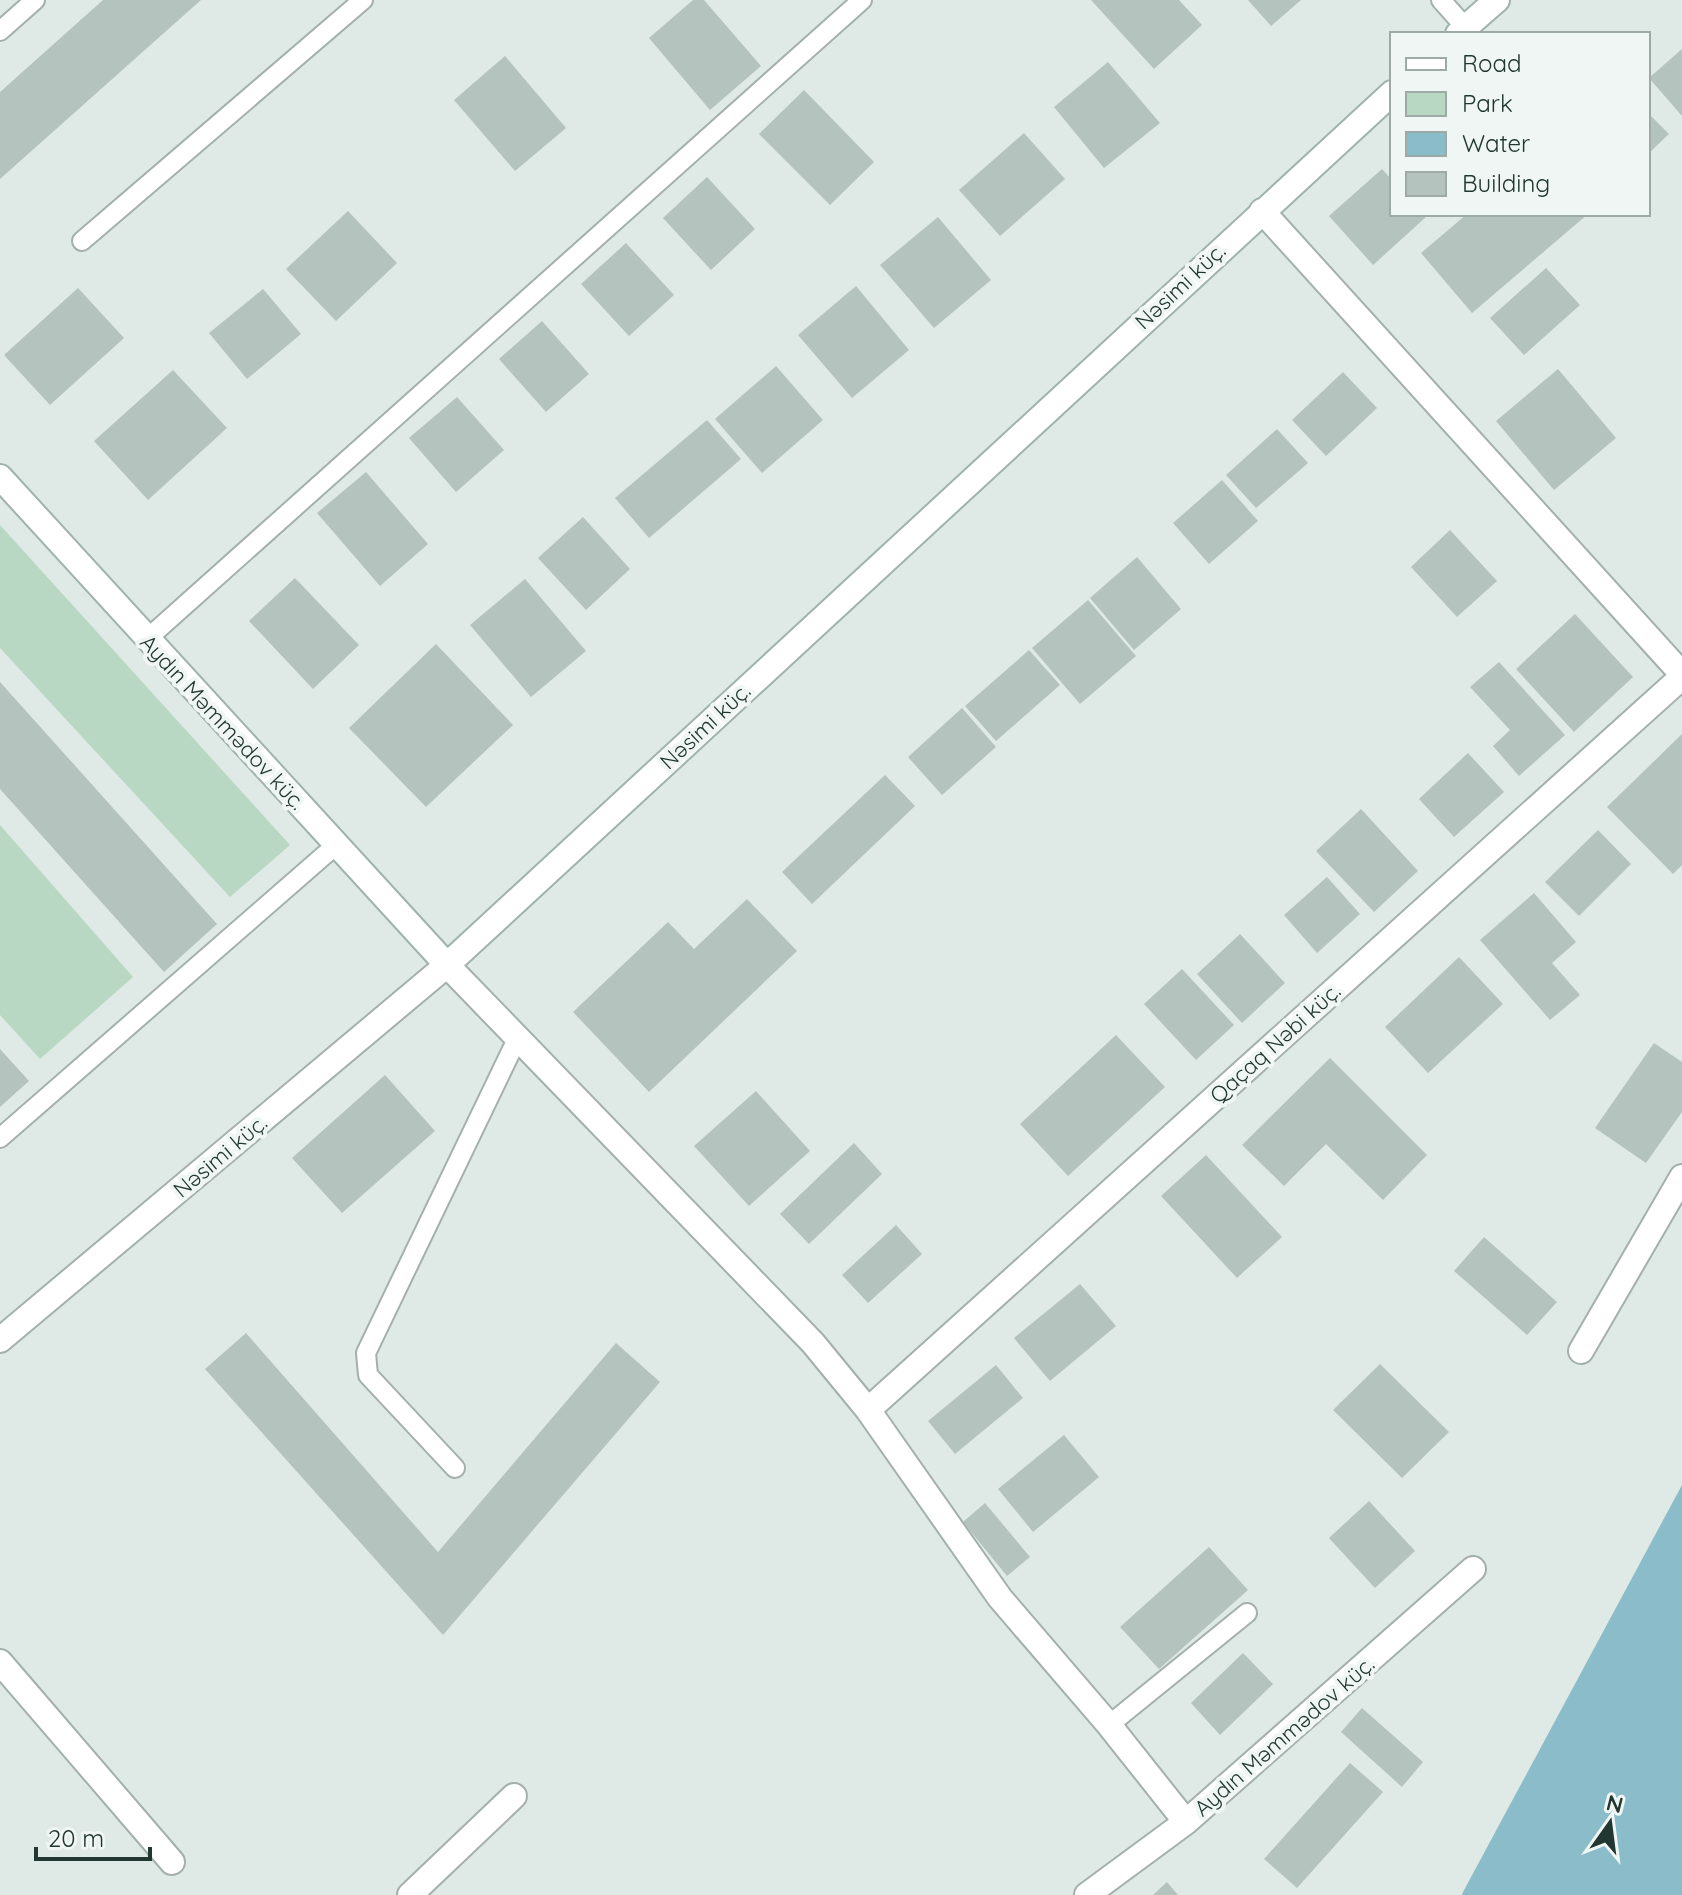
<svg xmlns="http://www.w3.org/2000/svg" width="1682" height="1895" font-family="Quicksand,sans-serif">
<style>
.green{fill:#b9d8c3}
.water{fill:#8bbcc9}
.building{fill:#b5c3be}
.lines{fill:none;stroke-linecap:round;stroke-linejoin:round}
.lane-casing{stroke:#a3b0ac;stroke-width:22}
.street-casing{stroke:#a3b0ac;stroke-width:28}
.secondary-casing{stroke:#9fb3ad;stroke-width:28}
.lane{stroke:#fff;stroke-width:18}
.street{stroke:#fff;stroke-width:24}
.secondary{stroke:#fff;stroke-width:24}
.labels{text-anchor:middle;stroke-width:8;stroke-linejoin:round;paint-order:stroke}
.street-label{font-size:22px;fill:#223732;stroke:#eff6f3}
</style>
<rect width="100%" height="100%" fill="#dfe9e5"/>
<path class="green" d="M0,525l290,320 -60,52 -230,-249z
M0,825l133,152 -93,82 -40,-44z"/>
<path class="water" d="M1682,1485v410h-220l1,-3z"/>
<path class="building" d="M103,0h98l-201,179v-87z
M693,0h11l57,66 -51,44 -61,-72z
M1091,0h88l23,25 -48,44z
M1248,0h53l-30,26z
M1682,49v67l-33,-38z
M505,56l61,72 -51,43 -61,-71z
M1108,62l52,61 -56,45 -50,-61z
M804,90l70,72 -44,43 -71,-71z
M1648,113l21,21 -21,20z
M1024,133l41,46 -65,57 -41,-46z
M1382,169l10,11v34h31l3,3 -53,48 -44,-49z
M707,177l48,52 -44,41 -48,-52z
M348,211l49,52 -61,58 -50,-52z
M1467,214h121l-116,99 -51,-60z
M938,217l53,63 -57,48 -54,-63z
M626,243l48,52 -45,41 -48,-52z
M1546,268l34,37 -56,50 -34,-37z
M856,286l53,64 -57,48 -54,-63z
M78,288l46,50 -74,67 -46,-50z
M263,289l38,45 -54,45 -38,-46z
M542,321l47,53 -43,38 -47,-53z
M776,366l47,54 -61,53 -47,-54z
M1558,369l58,69 -62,52 -58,-69z
M173,370l54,58 -79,72 -54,-59z
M1343,372l34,36 -51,48 -34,-36z
M457,397l47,53 -48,42 -47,-54z
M707,420l34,39 -92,79 -34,-40z
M1277,429l31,34 -52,45 -30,-33z
M366,472l62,72 -48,42 -63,-73z
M1222,480l36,41 -49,43 -36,-41z
M583,517l47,52 -44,41 -48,-52z
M1450,530l47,51 -40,36 -46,-50z
M1137,557l44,52 -47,41 -44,-52z
M295,578l64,67 -46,44 -64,-68z
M525,579l61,72 -55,46 -61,-72z
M1088,600l48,56 -56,48 -48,-56z
M1575,614l58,63 -59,55 -58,-63z
M436,644l77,81 -87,82 -77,-79z
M1029,650l31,35 -64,56 -31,-35z
M1499,662l66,73 -46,41 -26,-30 17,-16 -40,-43z
M0,682l217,242 -53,48 -164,-183z
M962,708l34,39 -54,48 -34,-38z
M1682,734v131l-9,9 -66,-67z
M1468,753l36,39 -50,45 -35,-38z
M885,775l30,31 -103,98 -30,-32z
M1361,809l57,62 -44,41 -58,-61z
M1598,830l33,34 -52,52 -34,-34z
M1327,877l33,37 -43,39 -33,-38z
M1534,893l42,49 -24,21 28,32 -30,25 -70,-80z
M747,899l50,52 -148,141 -76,-80 95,-90 26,27z
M1240,934l45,49 -43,40 -45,-49z
M1459,957l44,47 -75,69 -43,-46z
M1182,969l52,56 -38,35 -52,-56z
M1116,1035l49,52 -97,89 -48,-52z
M1654,1043l28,19v50l-36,51 -51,-35z
M0,1049l29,32 -29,26z
M1330,1058l97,97 -44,45 -57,-56 -42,42 -42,-41z
M385,1075l50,56 -93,82 -50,-55z
M756,1091l54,60 -61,55 -55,-60z
M854,1143l28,31 -73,70 -29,-30z
M1206,1155l76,82 -45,41 -76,-82z
M896,1225l26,29 -54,49 -26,-28z
M1484,1237l73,65 -30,33 -73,-64z
M1080,1284l36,42 -66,55 -36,-43z
M246,1333l192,219 178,-209 44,39 -217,253 -238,-266z
M1380,1364l69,68 -47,46 -69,-68z
M996,1365l27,33 -68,56 -27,-33z
M1064,1435l35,42 -66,55 -35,-43z
M1369,1501l46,50 -40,37 -46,-50z
M985,1503l45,54 -23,19 -44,-54z
M1209,1547l39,43 -89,79 -39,-42z
M1243,1653l30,31 -53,51 -29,-32z
M1362,1708l61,54 -21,25 -61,-55z
M1350,1763l33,29 -86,96 -33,-29z
M1167,1882l11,13h-25z"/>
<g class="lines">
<g class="lane-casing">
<path id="lane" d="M1441,0l24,27
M0,31l35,-31
M82,241l281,-241
M147,639l715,-639
M0,1138l336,-293
M455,1468l-87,-93 -2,-22 152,-316
M1109,1725l138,-112"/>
</g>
<g class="street-casing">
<path id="street" d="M1262,211l420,463
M0,1340l447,-375 366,378 55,67 132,188 109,127 77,97
M1581,1351l101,-174
M868,1410l814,-733
M0,1662l172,200
M410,1895l104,-99
M1087,1895l99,-73 287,-253"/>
</g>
<g class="secondary-casing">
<path id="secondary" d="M1458,34l39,-34
M0,477l447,488 945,-872"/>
</g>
<use href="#lane" class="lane"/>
<use href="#street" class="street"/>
<use href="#secondary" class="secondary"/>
</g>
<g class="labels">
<g class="street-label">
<text transform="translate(1180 286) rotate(-43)" y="8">Nəsimi küç.</text>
<text transform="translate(223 722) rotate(47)" y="8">Aydın Məmmədov küç.</text>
<text transform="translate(705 726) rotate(-43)" y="8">Nəsimi küç.</text>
<text transform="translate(1275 1043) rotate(-42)" y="8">Qaçaq Nəbi küç.</text>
<text transform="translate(220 1156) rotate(-40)" y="8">Nəsimi küç.</text>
<text transform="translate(1284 1736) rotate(-41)" y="8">Aydın Məmmədov küç.</text>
</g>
</g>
<rect x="1390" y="32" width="260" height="184" fill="#eff6f3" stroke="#9daaa6" stroke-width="2"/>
<rect x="1406" y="58" width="40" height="12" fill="#ffffff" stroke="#9daaa6" stroke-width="2"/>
<text x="1462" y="72" font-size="24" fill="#223732">Road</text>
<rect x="1406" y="92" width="40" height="24" fill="#b9d8c3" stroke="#9daaa6" stroke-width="2"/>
<text x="1462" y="112" font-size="24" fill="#223732">Park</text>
<rect x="1406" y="132" width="40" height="24" fill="#8bbcc9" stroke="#9daaa6" stroke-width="2"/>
<text x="1462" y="152" font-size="24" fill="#223732">Water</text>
<rect x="1406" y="172" width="40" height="24" fill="#b5c3be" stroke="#9daaa6" stroke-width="2"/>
<text x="1462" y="192" font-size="24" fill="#223732">Building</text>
<g transform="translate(1610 1823) rotate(14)" stroke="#eff6f3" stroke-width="6" paint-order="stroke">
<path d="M0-6L14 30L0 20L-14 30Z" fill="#223732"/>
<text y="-12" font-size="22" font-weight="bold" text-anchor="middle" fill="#223732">N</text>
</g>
<path d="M36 1847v12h114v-12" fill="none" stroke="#223732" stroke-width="4"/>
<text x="48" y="1847" font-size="24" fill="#223732" stroke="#eff6f3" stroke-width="6" paint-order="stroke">20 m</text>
</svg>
